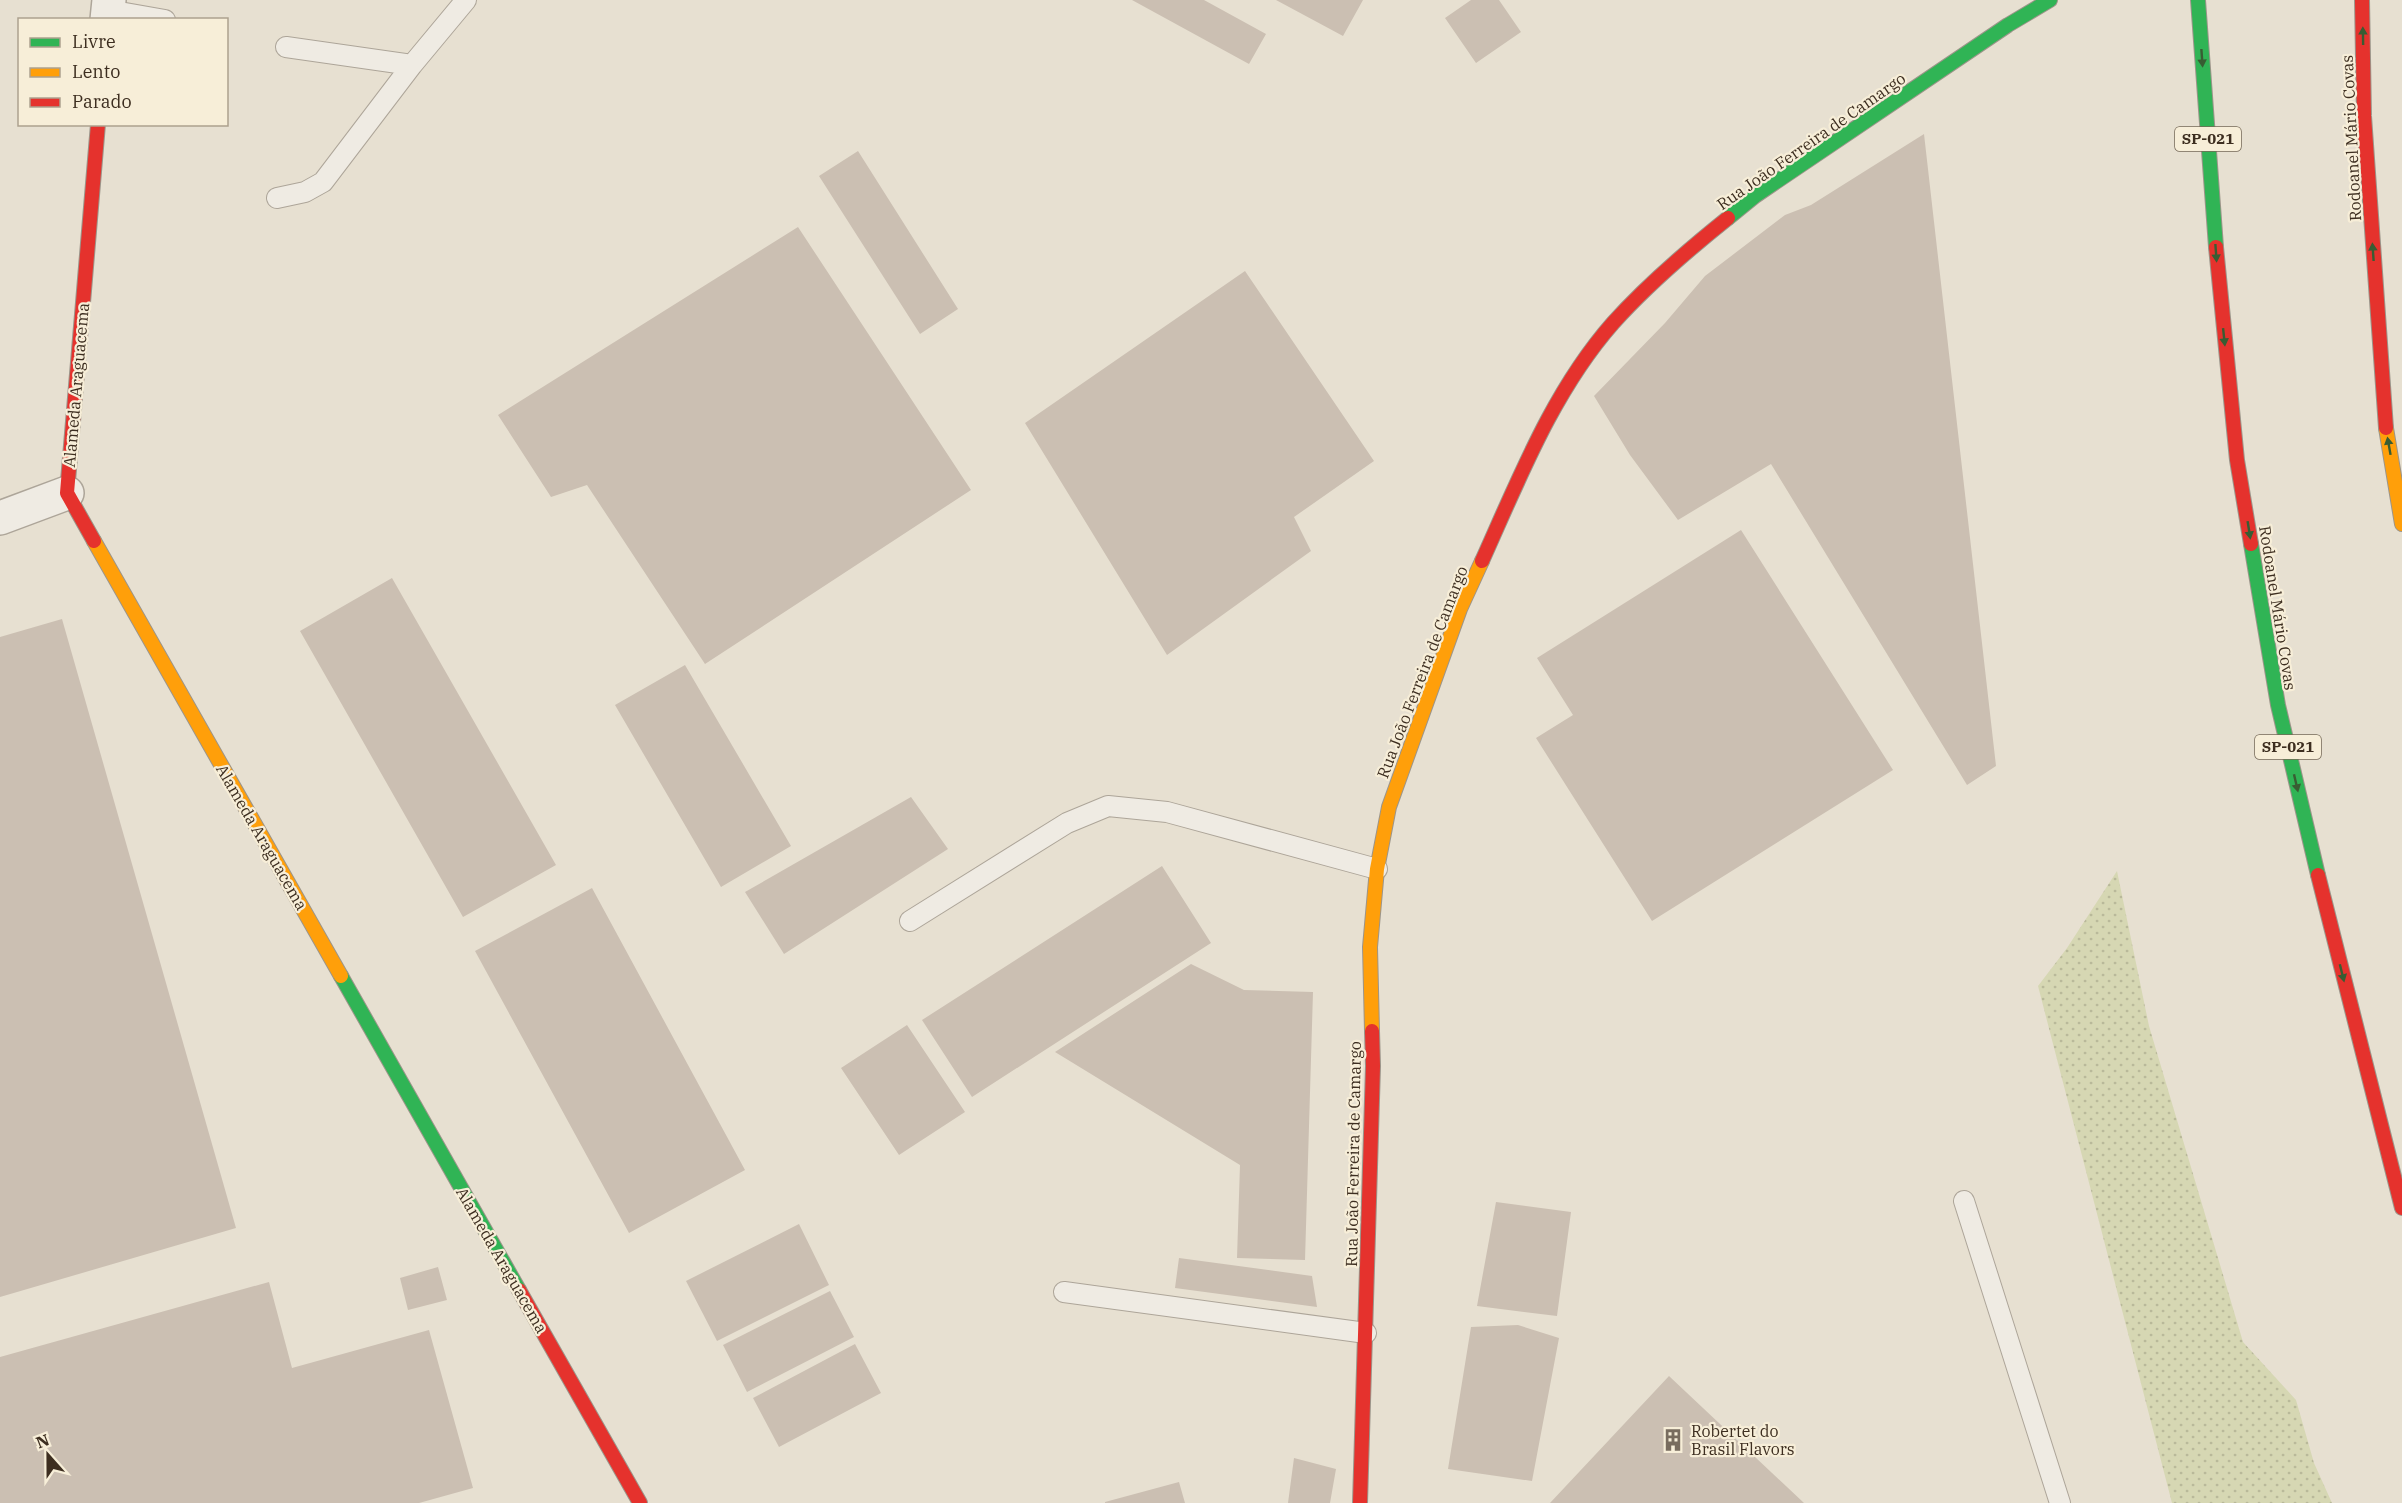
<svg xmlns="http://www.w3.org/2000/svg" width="2402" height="1503" font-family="'IBM Plex Serif',serif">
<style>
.grass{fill:url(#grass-dots)}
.building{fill:#cbbfb2}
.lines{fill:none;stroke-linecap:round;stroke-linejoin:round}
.lane-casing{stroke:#ada599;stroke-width:22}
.street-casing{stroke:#ada599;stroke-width:36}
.fast-casing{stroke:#9c958a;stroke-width:16}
.slow-casing{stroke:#9c958a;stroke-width:16}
.jam-casing{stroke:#9c958a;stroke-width:16}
.lane{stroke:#efebe3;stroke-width:20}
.street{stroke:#efebe3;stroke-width:33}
.fast{stroke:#30b455;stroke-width:14}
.slow{stroke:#ff9f0a;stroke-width:14}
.jam{stroke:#e5322d;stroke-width:14}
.oneway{fill:#385d33}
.labels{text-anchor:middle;stroke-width:4.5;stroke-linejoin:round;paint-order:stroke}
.shield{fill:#f7eed8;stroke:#756857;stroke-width:1.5}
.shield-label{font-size:15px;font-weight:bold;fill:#3d2e20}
.street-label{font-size:16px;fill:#3d2e20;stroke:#f7eed8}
.poi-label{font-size:16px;fill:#3d2e20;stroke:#f7eed8;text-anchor:start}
</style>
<defs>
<pattern id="grass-dots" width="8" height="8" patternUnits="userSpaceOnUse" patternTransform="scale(1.5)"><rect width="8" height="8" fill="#d6d7b3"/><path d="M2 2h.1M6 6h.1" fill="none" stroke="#b9b99a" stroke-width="1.8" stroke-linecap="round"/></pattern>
</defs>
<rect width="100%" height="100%" fill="#e7e0d1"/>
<path class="grass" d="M2117,871l32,155 94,316 53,58 18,63 18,40h-160l-134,-517 29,-38z"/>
<path class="building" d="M1132,0h72l62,34 -17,30z
M1276,0h87l-20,36z
M1471,0h28l22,32 -45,31 -31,-45z
M1924,134l72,632 -29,19 -196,-321 -93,56 -48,-65 -36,-59 71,-73 40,-47 80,-61 26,-10z
M858,151l100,158 -38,25 -101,-158z
M798,227l173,263 -266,174 -118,-179 -36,12 -53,-82z
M1245,271l129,190 -80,56 17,34 -144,104 -142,-232z
M1741,530l152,240 -241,151 -116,-183 37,-23 -36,-57z
M392,578l164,287 -93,52 -163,-286z
M62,619l174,609 -236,69v-660z
M685,665l106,181 -70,41 -106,-182z
M911,797l37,52 -164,105 -39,-62z
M1162,866l49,77 -239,154 -50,-77z
M592,888l153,282 -116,63 -154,-282z
M1191,964l53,26 69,2 -8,268 -68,-2 3,-93 -185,-113z
M907,1025l58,87 -66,43 -58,-87z
M1496,1202l75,10 -14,104 -80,-10z
M799,1224l30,61 -112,56 -31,-60z
M1179,1258l133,18 5,31 -142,-19z
M438,1267l9,33 -39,10 -8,-32z
M269,1282l23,86 137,-38 44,158 -54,15h-419v-146z
M830,1291l24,46 -107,55 -24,-47z
M1518,1325l41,13 -27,143 -84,-12 23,-142z
M855,1344l26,49 -102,54 -26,-49z
M1669,1376l135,127h-254z
M1294,1458l42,11 -6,34h-42z
M1179,1482l6,21h-80v-1z"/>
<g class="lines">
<g class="lane-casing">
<path id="lane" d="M108,10l57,10
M286,47l126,18
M277,198l28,-6 18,-10 89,-117 54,-65
M910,921l157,-98 41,-17 59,6 210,57
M1964,1201l96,302
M1064,1292l302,41"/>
</g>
<g class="street-casing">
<path id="street" d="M107,20l2,-20
M0,518l67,-25"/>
</g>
<g class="fast-casing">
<path id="fast" d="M2198,0l18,247
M1728,218l27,-22 253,-171 42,-25
M2251,544l27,161 40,170
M341,976l178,314"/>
</g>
<g class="slow-casing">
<path id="slow" d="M2386,428l16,96
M94,541l247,435
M1372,1031l-2,-84 7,-78 12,-62 71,-198 22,-48"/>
</g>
<g class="jam-casing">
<path id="jam" d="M2362,0l2,116 22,312
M2216,247l21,213 14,84
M94,541l-27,-48 31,-369
M1482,561c37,-82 71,-170 131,-238 35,-39 75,-73 115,-105
M2318,875l84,333
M519,1290l121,213
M1360,1503l13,-437 -1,-35"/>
</g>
<use href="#lane" class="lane"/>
<use href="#street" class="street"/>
<use href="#fast" class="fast"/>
<use href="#slow" class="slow"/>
<use href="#jam" class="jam"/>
</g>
<defs><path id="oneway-solid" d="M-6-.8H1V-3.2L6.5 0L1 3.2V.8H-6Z" transform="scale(1.5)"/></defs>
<g class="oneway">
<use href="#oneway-solid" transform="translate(2363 36) rotate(-91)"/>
<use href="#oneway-solid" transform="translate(2202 58) rotate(86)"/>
<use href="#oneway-solid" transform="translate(2373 252) rotate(-94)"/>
<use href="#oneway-solid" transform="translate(2216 253) rotate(86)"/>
<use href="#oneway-solid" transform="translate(2224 337) rotate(84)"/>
<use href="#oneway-solid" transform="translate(2389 446) rotate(-100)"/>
<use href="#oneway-solid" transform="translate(2249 530) rotate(81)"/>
<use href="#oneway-solid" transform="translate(2296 783) rotate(77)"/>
<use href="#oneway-solid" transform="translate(2342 973) rotate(76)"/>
</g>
<defs>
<g id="building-bare" transform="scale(1.8)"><path d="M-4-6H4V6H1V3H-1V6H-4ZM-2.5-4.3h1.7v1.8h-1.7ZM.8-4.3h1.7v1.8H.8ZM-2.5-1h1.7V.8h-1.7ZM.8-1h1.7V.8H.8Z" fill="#786c5e" stroke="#f7eed8" stroke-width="2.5" paint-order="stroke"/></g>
</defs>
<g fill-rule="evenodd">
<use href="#building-bare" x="1673" y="1440"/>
</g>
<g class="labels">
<g class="shield">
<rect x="2175" y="127" width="66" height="24" rx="4.5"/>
<rect x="2255" y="735" width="66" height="24" rx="4.5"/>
</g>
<g class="shield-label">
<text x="2208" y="144">SP-021</text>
<text x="2288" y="752">SP-021</text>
</g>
<g class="street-label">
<text transform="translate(2351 138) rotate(-93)" y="6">Rodoanel Mário Covas</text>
<text transform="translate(1811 141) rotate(-35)" y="6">Rua João Ferreira de Camargo</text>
<text transform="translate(76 385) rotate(-85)" y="6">Alameda Araguacema</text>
<text transform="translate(2278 608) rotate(81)" y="6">Rodoanel Mário Covas</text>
<text transform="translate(1422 672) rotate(-69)" y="6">Rua João Ferreira de Camargo</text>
<text transform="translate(262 837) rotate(60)" y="6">Alameda Araguacema</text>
<text transform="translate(1353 1154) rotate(-89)" y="6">Rua João Ferreira de Camargo</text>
<text transform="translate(502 1260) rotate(60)" y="6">Alameda Araguacema</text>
</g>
<g class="poi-label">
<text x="1691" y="1437">Robertet do<tspan x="1691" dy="18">Brasil Flavors</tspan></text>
</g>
</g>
<rect x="18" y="18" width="210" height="108" fill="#f7eed8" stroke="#ada18e" stroke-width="1.5"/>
<rect x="30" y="38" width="30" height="9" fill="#30b455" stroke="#ada18e" stroke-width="1.5"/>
<text x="72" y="48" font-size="18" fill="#3d2e20">Livre</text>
<rect x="30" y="68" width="30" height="9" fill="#ff9f0a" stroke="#ada18e" stroke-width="1.5"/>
<text x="72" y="78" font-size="18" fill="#3d2e20">Lento</text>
<rect x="30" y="98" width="30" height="9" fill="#e5322d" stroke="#ada18e" stroke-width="1.5"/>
<text x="72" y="108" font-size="18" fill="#3d2e20">Parado</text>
<g transform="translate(48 1455) rotate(339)" stroke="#f7eed8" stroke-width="4.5" paint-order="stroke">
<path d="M0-4.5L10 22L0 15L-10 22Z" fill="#3d2e20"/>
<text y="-9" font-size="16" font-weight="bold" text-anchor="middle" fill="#3d2e20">N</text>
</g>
</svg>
